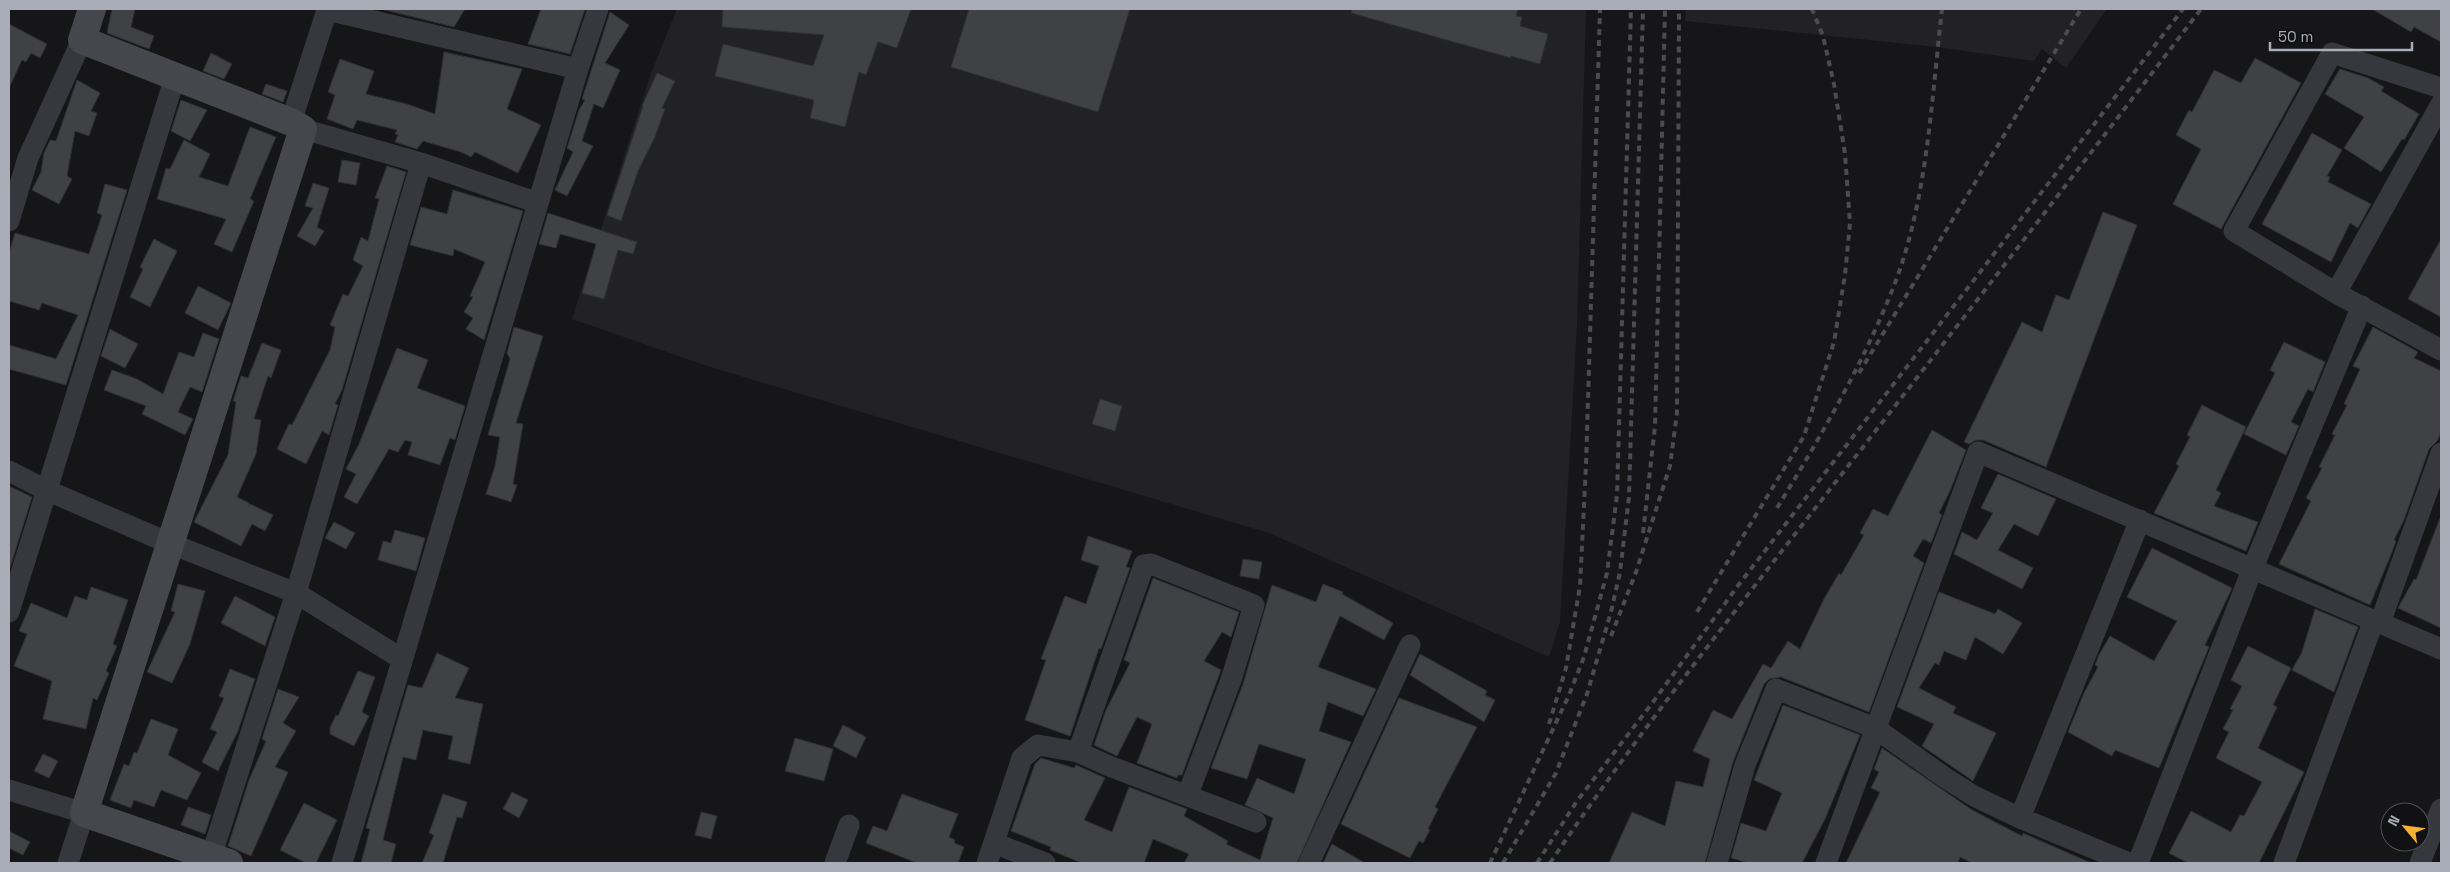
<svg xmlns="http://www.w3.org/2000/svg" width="2450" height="872" font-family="'Space Grotesk',sans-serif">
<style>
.built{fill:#222225}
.building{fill:#404145;stroke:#303034}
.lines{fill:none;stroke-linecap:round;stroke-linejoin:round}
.street{stroke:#37383d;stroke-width:21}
.secondary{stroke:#45474d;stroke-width:28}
.rail{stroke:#4a4c52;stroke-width:4;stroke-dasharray:6 5;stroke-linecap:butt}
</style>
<rect width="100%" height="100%" fill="#161618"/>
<path class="built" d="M677,9h909l-9,317 -17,296 -11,35 -280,-124 -559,-166 -138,-48 78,-243z
M1686,9h421l-41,59 -24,-19 -8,12 -97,-14 -252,-26z"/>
<path class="building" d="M112,9h23l-4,18 23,9 -5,13 -42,-16z
M381,9h84l-11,18z
M541,9h44l-15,45 -42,-10z
M723,9h188l-14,39 -19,-6 -12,33 -7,-3 -14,55 -35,-9 4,-18 -99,-24 8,-32 90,22 11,-31 -102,-8z
M969,9h161l-32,103 -147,-45z
M1352,9h166l-2,7 6,1 -2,9 28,8 -8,30 -29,-8v2l-160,-45z
M2372,9h69v33l-27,-15 -3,5z
M610,12l19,13 -24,38 15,7 -17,38 -9,-4 -12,37 11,5 -26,50 -12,-6 18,-38 -6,-4 12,-38 6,-10 -3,-1z
M9,24l38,20 -7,14 -9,-5 -5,9 -4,-2 -13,28z
M444,52l78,17 -15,40 34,16 -23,48 -43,-21 -4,5 -10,-5 -38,-11 -6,8 -22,-7 3,-7 -3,-1 2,-4 -40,-10 -4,9 -26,-10 8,-24 -7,-3 12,-33 34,12 -8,23 41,10 28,10z
M211,53l21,11 -8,15 -21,-8z
M2255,58l46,25 -80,146 -48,-25 28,-55 -25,-14 13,-25 3,2 22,-42 27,13z
M2340,69l28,9 16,9 -3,4 38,23 -15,26 -2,-1 -21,33 -37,-24 20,-31 -39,-23z
M657,73l18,8 -13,27 3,1 -10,28 -17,34 -17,50 -14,-6 36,-109h-1z
M77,80l23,13 -9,18 6,2 -8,23 -14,-5 -8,45 5,3 -13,25 -27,-14 9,-18 3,-19 6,-13 6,1z
M266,84l21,7 -4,11 -21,-8z
M181,100l26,10 -17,31 -19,-10z
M250,127l26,10 -26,62 4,2 -22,51 -18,-8 12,-25 -69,-20 9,-31 4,1 14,-29 26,14 -11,23 29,9z
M2312,133l30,17 -15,26 3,1 -2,5 43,22 -13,24 -8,-5 -19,39 -69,-38z
M342,160l18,3 -4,22 -18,-3z
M387,166l19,6 -64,218 -7,14 3,1 -9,30 -7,-4 -16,33 -29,-15 12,-25 3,1 38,-75 5,-23 -5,-2 13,-31 5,2 15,-30 -10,-6 8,-23 7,4 11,-42 -4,-1z
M313,183l16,5 -12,39 7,4 -9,15 -18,-10 16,-28 -8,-2z
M105,184l22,6 -61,195 -57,-16v-24l47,14 22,-44 -36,-12 -3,7 -30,-9v-48l6,-20 74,21 13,-39 -5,-2z
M453,190l70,21 -39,129 -18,-11 7,-11 -9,-6 9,-15 -3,-1 15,-34 -31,-13 -1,7 -43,-11 11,-38 26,7z
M2103,212l34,13 -91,242 -63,-27h-7l-7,4 -5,-2 58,-120 20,10 14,-37 13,5z
M548,213l89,29 -4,12 -15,-4 -14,49 -22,-6 14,-49 -36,-10 -4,14 -17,-4z
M154,239l23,12 -27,56 -20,-10 13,-28 -3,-2z
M2441,239v78l-33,-18z
M198,286l33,17 -13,27 -33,-17z
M514,327l29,9 -27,87 7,1 -10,60 4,1 -6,17 -25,-8 9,-28 5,-29 -12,-2 22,-76 -3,-6z
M2373,327l45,25 -4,6 27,13v62l-4,8 -8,8 -25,71 -10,20 2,1 -4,11 -22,53 -91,-41 32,-63 -5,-3 16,-30 -3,-1 16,-32 -3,-1 15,-29 -3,-1 16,-35 -7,-3z
M110,329l28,15 -13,24 -24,-12z
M203,333l16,6 -17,53 -12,-5 -12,25 15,7 -8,16 -43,-21 4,-8 -42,-16 8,-20 25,9 26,15 16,-42 15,5z
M2284,342l41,20 -12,30 -5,-3 -17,33 8,4 -13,29 -42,-21 31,-61 -5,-3z
M262,343l19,7 -10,28 -3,-2 -14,43 7,1 -5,34 -19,43 12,6v3l1,-2 23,11 -8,16 -13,-7 -11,22 -47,-24 34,-67 8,-53 -3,-1 8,-25 7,2z
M397,348l31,12 -11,28 48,18 -10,34 -5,-2 -10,27 -32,-10 4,-13 -7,-2 -7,12 -9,-3 -32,55 -13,-7 12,-23 -10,-5 13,-25z
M1100,399l22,7 -7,25 -23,-7z
M2202,405l44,22 -30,63 5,3 -7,13 44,16 -12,29 -92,-38 25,-47 -3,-2 14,-27 -3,-2z
M1932,430l34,20 -16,41 -11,22 3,2 -11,28 -8,-4 -10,17 11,7 -55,149 -88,-35 -12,2 -5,5 -31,78 -28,101h-96l23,-51 33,14 11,-45 27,6 7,-28 -17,-8 20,-41 19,9 31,-55 8,4 17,-27 12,8 24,-50 15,-26 2,2 23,-40 -4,-2 13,-24 15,7z
M1998,474l58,25 -18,37 -24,-12 -16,26 35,18 -11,21 -68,-35 8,-22 15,8 16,-27 -12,-5z
M9,486l23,11 -23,74z
M2440,518h1v110l-43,-20 16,-29 2,1z
M334,522l21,11 -9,16 -21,-11z
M395,530l30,8 -9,33 -38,-11 5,-19 8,2z
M1088,536l44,15 -6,16 4,1 -29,81 -2,-1 -29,88 -45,-16 21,-60 -5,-1 24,-63 21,8 13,-38 -18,-6z
M2152,548l80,40 -27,57 4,2 -50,121 -44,-18 -3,6 -44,-24 16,-39 14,-26 -3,-2 4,-10 11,-19 44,25 23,-40 -50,-24z
M1243,559l19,3 -3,17 -19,-3z
M1153,578l86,34 -8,25 -9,-5 -18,29 17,9 -39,105h-4l-1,3 -40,-15 15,-39 -15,-7 -20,39 -23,-11 12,-35 24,-47 -6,-3z
M178,584l27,7 -15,53 -18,39 -25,-11 28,-60 -4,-1z
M1323,584l20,8 -1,2 51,29 -9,17 -44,-24 -22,51 58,22 -13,27 -35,-14 -9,29 32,11 -54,121h-113l5,-9 -36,-15 -9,24h-62l-32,-13 1,-3 -40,-16 24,-67 6,-6 33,10 2,-3 29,13 -21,42 28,12 17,-45 58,22 -3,7 44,25 -2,3 34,16 13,-42 -28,-13 12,-27 37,16 12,-35 -47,-15 -12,35 -36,-11 32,-84 29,-99 44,17z
M91,587l37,13 -15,44 4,2 -11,25 3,2 -12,27 -4,-2 -7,31 -43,-10 9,-38 -38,-15 13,-32 -8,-3 12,-28 36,15 8,-22 12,4z
M1939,592l56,22 3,-5 24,14 -19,31 -28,-17 -9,23 -22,-9 -5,14 -4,-2 -16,25 37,19 -3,6 43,20 -23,48 -51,-35 12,-22 -37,-17z
M235,596l40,21 -10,29 -44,-23z
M2315,609l43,18 -24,65 -42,-22 10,-18z
M2248,646l43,22 -18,37 4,2 -19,41 46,24 -45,91h-71l-19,-10 22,-42 40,21 9,-17 4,1 18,-34 -46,-24 13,-26 -6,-3 10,-19 -3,-1 12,-23 -11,-6z
M437,653l32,15 -14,30 28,6 -13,60 -22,-5 5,-23 -30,-6 -7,30 -13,-3 -20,83 13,4 -5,19h-30l9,-34 -4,-1 4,-14 38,-129 14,3z
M1420,654l67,37 -2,4 10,5 -11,22 -74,-47z
M230,669l25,10 -17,52 -20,40 -16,-9 15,-30 -7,-3 14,-31 -5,-2z
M358,671l17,6 -13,35 7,4 -15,30 -24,-12v-6l6,-13 2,1z
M278,689l21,8 -16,26 13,8 -21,36 13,5 -37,84 -23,-10 21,-66 17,-39 -4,-2z
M1399,698l78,29 -42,80 3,2 -10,20 2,1 -7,13 -4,-2 -9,17 -69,-34z
M1783,705l77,30 -35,84 -23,44h-54l-17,-5 10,-35 25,8 16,-38 -28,-13z
M151,719l27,10 -10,26 33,18 -14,27 -26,-10 -7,17 -20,-7 -3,8 -21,-8 14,-36 5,2 5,-14 3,1z
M843,725l23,12 -10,21 -23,-12z
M795,738l38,11 -9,32 -39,-10z
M1882,748l90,62 50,26 1,-3 68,30h-119l-12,-6 -2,6h-112l34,-71 -9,-4 8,-16 -5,-3z
M43,754l15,7 -9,17 -15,-7z
M512,792l16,8 -9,18 -16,-9z
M443,794l24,8 -5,16 -5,-1 -14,46h-21l12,-28 -5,-2z
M902,794l56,20 -9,23 6,3 -1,3 10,4 -6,16h-41l-51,-20 7,-17 14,5z
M304,803l33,17 -21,43h-10l-26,-13z
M188,807l23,8 -6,19 -24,-9z
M701,812l16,4 -6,23 -16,-4z
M9,831l21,11 -7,13 -14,-7z
M1332,844l33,19h-42z"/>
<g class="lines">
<path class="street" d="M2441,88l-109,-35 -98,178 102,62 105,57
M291,122l36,-112 251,59
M421,163l117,40
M9,221l19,-63 54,-118
M2336,293l105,-189
M9,471l37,19 123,53 127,50 106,66
M9,612l166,-535
M2380,623l61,-170
M1078,752l66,-187 7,-1 103,41 -23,75 -43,114
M9,790l75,23 -16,50
M2020,818l120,-298
M994,843l51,20
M209,863l87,-270 125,-430 -118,-34
M342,863l236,-794 20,-60
M835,863l14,-38
M987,863l35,-105 16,-13 40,7 31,14 147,56
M1309,863l101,-218
M1717,863l28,-98 31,-76 99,39 69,49 30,19 46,22 109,45
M1826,863l152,-411 463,197
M2138,863l114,-293 110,-264
M2284,863l90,-243
M2420,863l21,-54"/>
<path class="secondary" d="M92,9l-10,31 209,82 12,7 -219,684 145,50"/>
<path class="rail" d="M1859,373l222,-364
M1777,508c41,-67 82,-137 112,-210 38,-89 42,-194 53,-289
M1643,533l12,-107 10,-417
M1697,612l107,-176 30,-94 11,-67 5,-52 -5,-69 -11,-70 -11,-48 -11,-27
M1611,636l25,-64 34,-106 7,-53 2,-404
M1549,724l17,-56 14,-82 6,-121 14,-456
M1490,863l79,-168 15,-38 23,-84 10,-78 14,-486
M1503,863l53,-90 31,-79 24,-82 9,-40 9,-75 14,-488
M1537,863l40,-62 76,-99 84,-115 446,-578
M1550,863c90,-133 190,-258 288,-384 122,-156 243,-313 363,-470"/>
</g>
<rect width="2450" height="872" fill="none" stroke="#a8adb8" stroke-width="20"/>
<g transform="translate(2405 827) rotate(299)"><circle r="24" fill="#111113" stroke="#4d4f55"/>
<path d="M0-4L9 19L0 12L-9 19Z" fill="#f2b134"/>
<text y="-8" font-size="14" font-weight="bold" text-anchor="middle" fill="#a8adb8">N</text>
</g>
<path d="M2270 42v8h142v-8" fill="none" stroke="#a8adb8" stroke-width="2.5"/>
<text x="2278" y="42" font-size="15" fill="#a8adb8" stroke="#111113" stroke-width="4" paint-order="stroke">50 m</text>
</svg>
